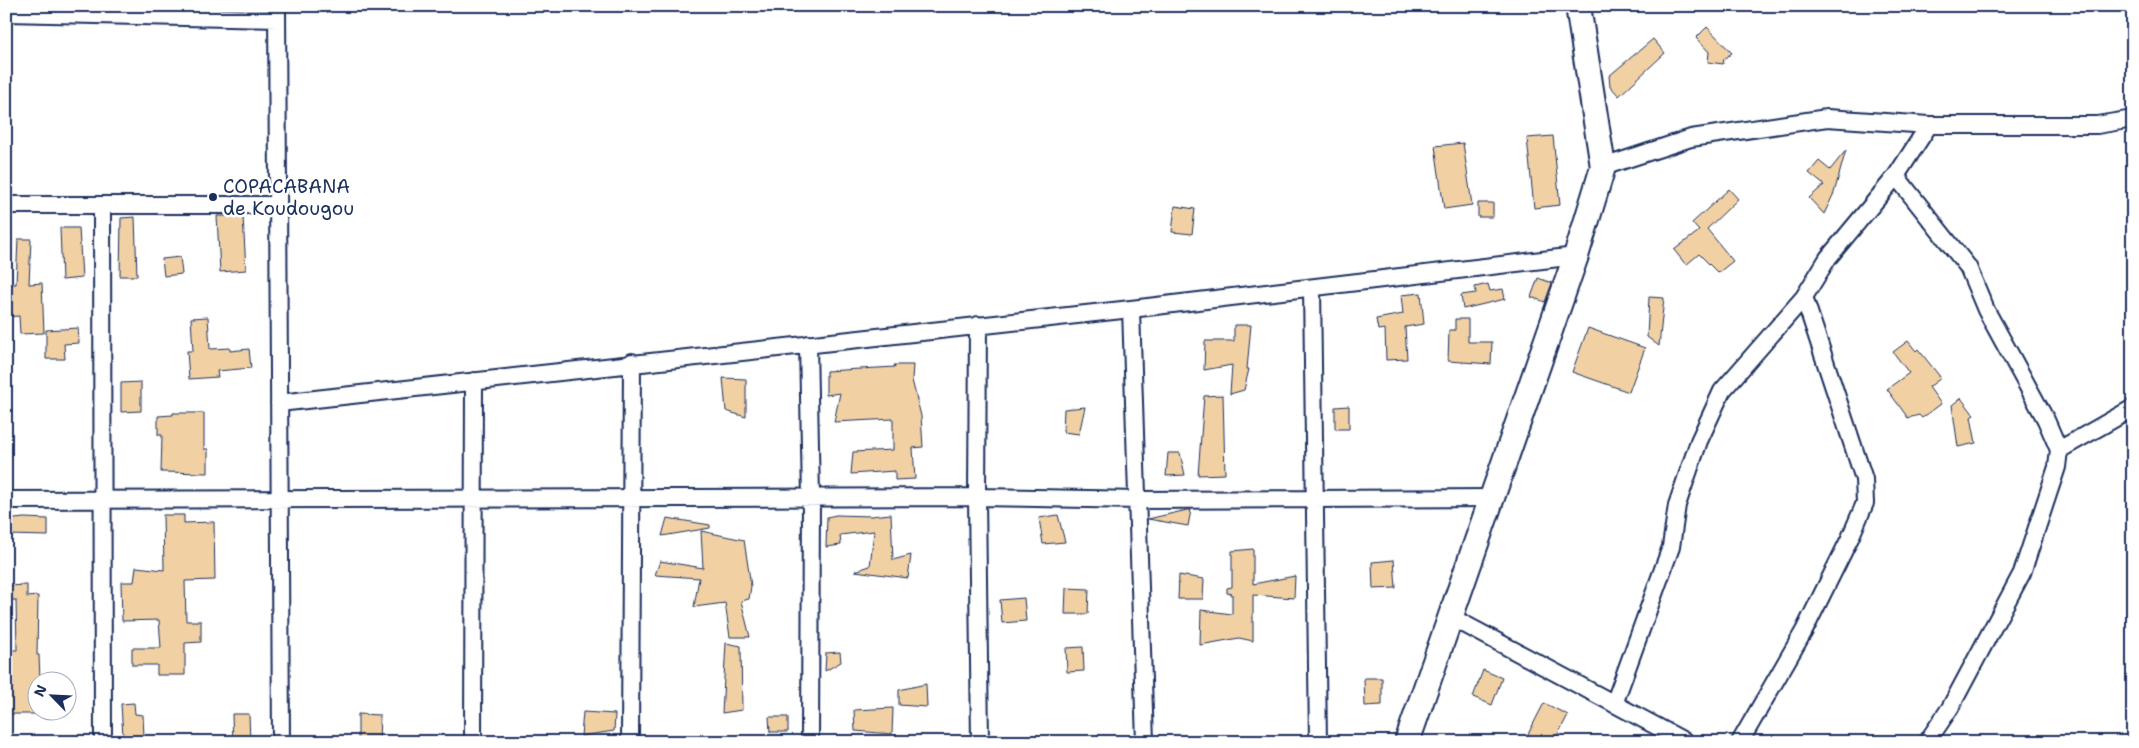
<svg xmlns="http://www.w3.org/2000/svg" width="2139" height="748" font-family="'Shantell Sans',sans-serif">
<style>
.building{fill:#f1d1a3;stroke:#1b2f5e}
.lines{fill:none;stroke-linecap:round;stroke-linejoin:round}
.street-casing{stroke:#1b2f5e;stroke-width:20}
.secondary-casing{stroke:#1b2f5e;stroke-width:28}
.street{stroke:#fff;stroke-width:16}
.secondary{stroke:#fff;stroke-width:24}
.poi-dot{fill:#1b2f5e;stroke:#fff;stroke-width:2}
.labels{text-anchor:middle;stroke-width:5;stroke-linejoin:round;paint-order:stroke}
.poi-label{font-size:19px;fill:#1b2f5e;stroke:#fff;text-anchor:start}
</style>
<rect width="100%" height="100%" fill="#fff"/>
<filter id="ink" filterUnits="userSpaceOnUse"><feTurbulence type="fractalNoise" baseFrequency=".02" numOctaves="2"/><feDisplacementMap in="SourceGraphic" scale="10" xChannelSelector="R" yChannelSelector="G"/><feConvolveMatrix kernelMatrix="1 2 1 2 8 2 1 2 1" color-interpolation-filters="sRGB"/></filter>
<g filter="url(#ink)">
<path class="building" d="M1707,27l25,26 -8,6 -1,5 -15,-2 1,-10 -13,-14z
M1653,39l12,14 -46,43 -9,-10 -1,-10z
M1553,136l7,69 -26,3 -7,-70z
M1463,143l9,62 -28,4 -9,-63z
M1846,150l-12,43 -10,21 -15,-16 15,-13 -15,-12 10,-12 11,9z
M1729,189l9,10 -31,30 26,32 -15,12 -19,-19 -13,11 -12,-15 25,-19 -7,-8z
M1478,203h15v14h-15z
M1175,206l20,3 -3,25 -20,-2z
M217,216h26l3,54 -26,2z
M135,217l2,59h-17l1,-58z
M60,228h19l3,50 -20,2z
M18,239h13l-2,45 13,-1 2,50 -24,1 -1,-18 -13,1v-33h10z
M180,257l2,17 -18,2 -2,-17z
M1538,278l14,5 -7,19 -14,-5z
M1488,284l2,7 13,-2 2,10 -42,10 -2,-14 15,-2 -1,-6z
M1421,293l3,31 -19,3 2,32 -21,1 -1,-31 -7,1 -2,-11 27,-5 -2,-19z
M1649,297l15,1 -5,48 -12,-9z
M208,317l2,32 20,-1v3l19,-2 2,19 -34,3 1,6 -29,2 -2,-28h6l-2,-33z
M1455,319h13v23h24l-1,22 -43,-3 1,-31h6z
M1234,325h17l-4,44h2l-5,21 -14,4 2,-29 -28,5 1,-29h29z
M78,328l1,15 -15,1 1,15h-19v-29z
M1588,328l57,20 -16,44 -57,-20z
M1908,341l8,10 2,-2 23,29 -12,9 12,17 -19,14 -3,-3 -11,3 -21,-29 22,-16 -16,-21z
M894,365h19l-1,15 9,36 2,31 -10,1 2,31 -20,1v-9l-44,3 2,-22 40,-2v-31l-59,3 6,-29 -14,2v-24l69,-4z
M723,378l23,1v38l-20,-6z
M141,382v29l-20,1v-29z
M1223,395l2,79 -27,1 6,-79z
M1961,398l13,17 -3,2 5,26 -18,4 -6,-42z
M1349,406v23h-14v-22z
M1085,407l-6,27 -16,-2 1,-23z
M173,413h31v36h4v24l-47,-1 1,-37h-4v-19l15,-1z
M1168,453h12l5,22 -19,1z
M1191,510l-3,16 -40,-7 39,-9z
M891,514l2,46 18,-5 -3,23 -53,-7 15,-5 4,-35 -34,4 1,10 -15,2 1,-30 9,-2 35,1z
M163,515h21v8l30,-1 1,58 -30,1 1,40h15v21l-16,1v32h-28v-10h-25v-17h29l-2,-28 -37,1 -1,-39h13l2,-15 28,3z
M1058,515l7,27 -22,2 -4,-26z
M24,518l24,1v17l-42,-1v-15z
M667,518l43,7v3l-48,8z
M701,531l43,9 7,46 -2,13 -8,2 9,36h-20l-5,-34 -31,4 5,-29 -44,-3 5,-14 43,7z
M1253,549v35l42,-8 -1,22 -41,-3v46l-14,-3 -39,7 1,-35 31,4v-20l-5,-1v-5l5,-1v-36z
M1394,560l2,28 -23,1 -1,-27z
M1179,575l25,4 -1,20h-25z
M27,585v12l11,-1 -1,59h2l1,25h-2v34h-32v-64h11l-1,-50h-10v-14z
M1066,588l23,1 -1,25h-23z
M1024,598l2,23 -24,2 -2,-23z
M726,643l15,3 1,64 -20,3z
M1083,647l1,24 -17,1 -1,-24z
M840,652l1,10 -16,9 1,-18z
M1483,670l19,8 -10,27 -19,-8z
M1364,678h18v27l-17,1z
M926,684l1,23 -28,-2v-15z
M134,703l1,11 8,1 1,22h-21l-2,-33z
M1544,703l24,12 -14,27h-30z
M893,708l-1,26 -37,-3 -1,-21z
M583,712l32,2 -1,17 -33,5z
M232,714h17l1,28h-17z
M358,714l22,1 -1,27h-21z
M769,717h19v15h-18z"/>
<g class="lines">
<g class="street-casing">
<path id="street" d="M277,6l4,736
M6,13l271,6
M1603,167l88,-29 136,-20 102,7h168l36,-6
M1896,176l72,91 18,43 60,110 13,30 -2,17 -35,106 -72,135 -23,34
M6,205h272
M102,205l1,537
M1312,288l6,454
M1131,309l14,433
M978,325l-1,172 3,245
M808,344l3,154 -1,244
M279,403l852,-94 445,-53
M2059,450l74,-42
M6,500l971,-3 162,3 354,-2
M1451,617l235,125
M1614,704l57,-157 6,-42 22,-64 23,-50 82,-94 24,-39 68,-82 33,-51
M473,742l1,-361
M630,742l2,-380
M1740,742l64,-111 46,-93 15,-35 -1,-24 -60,-182"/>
</g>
<g class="secondary-casing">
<path id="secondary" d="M1407,742l169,-486 27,-89 -25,-161"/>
</g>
<use href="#street" class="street"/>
<use href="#secondary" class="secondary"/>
</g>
</g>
<circle class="poi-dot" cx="213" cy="197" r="5"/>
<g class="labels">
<g class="poi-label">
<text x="223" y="193">COPACABANA<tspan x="223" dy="22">de Koudougou</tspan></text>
</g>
</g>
<rect width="2139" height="748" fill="none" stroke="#fff" stroke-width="25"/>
<rect x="12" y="12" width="2114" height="723" fill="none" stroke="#1b2f5e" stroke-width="2" filter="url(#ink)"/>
<g transform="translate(52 696) rotate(294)"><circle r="24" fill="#ffffff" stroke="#a4acbf"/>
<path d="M0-4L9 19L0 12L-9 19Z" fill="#1b2f5e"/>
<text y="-8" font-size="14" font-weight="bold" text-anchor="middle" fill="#1b2f5e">N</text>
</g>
</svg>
